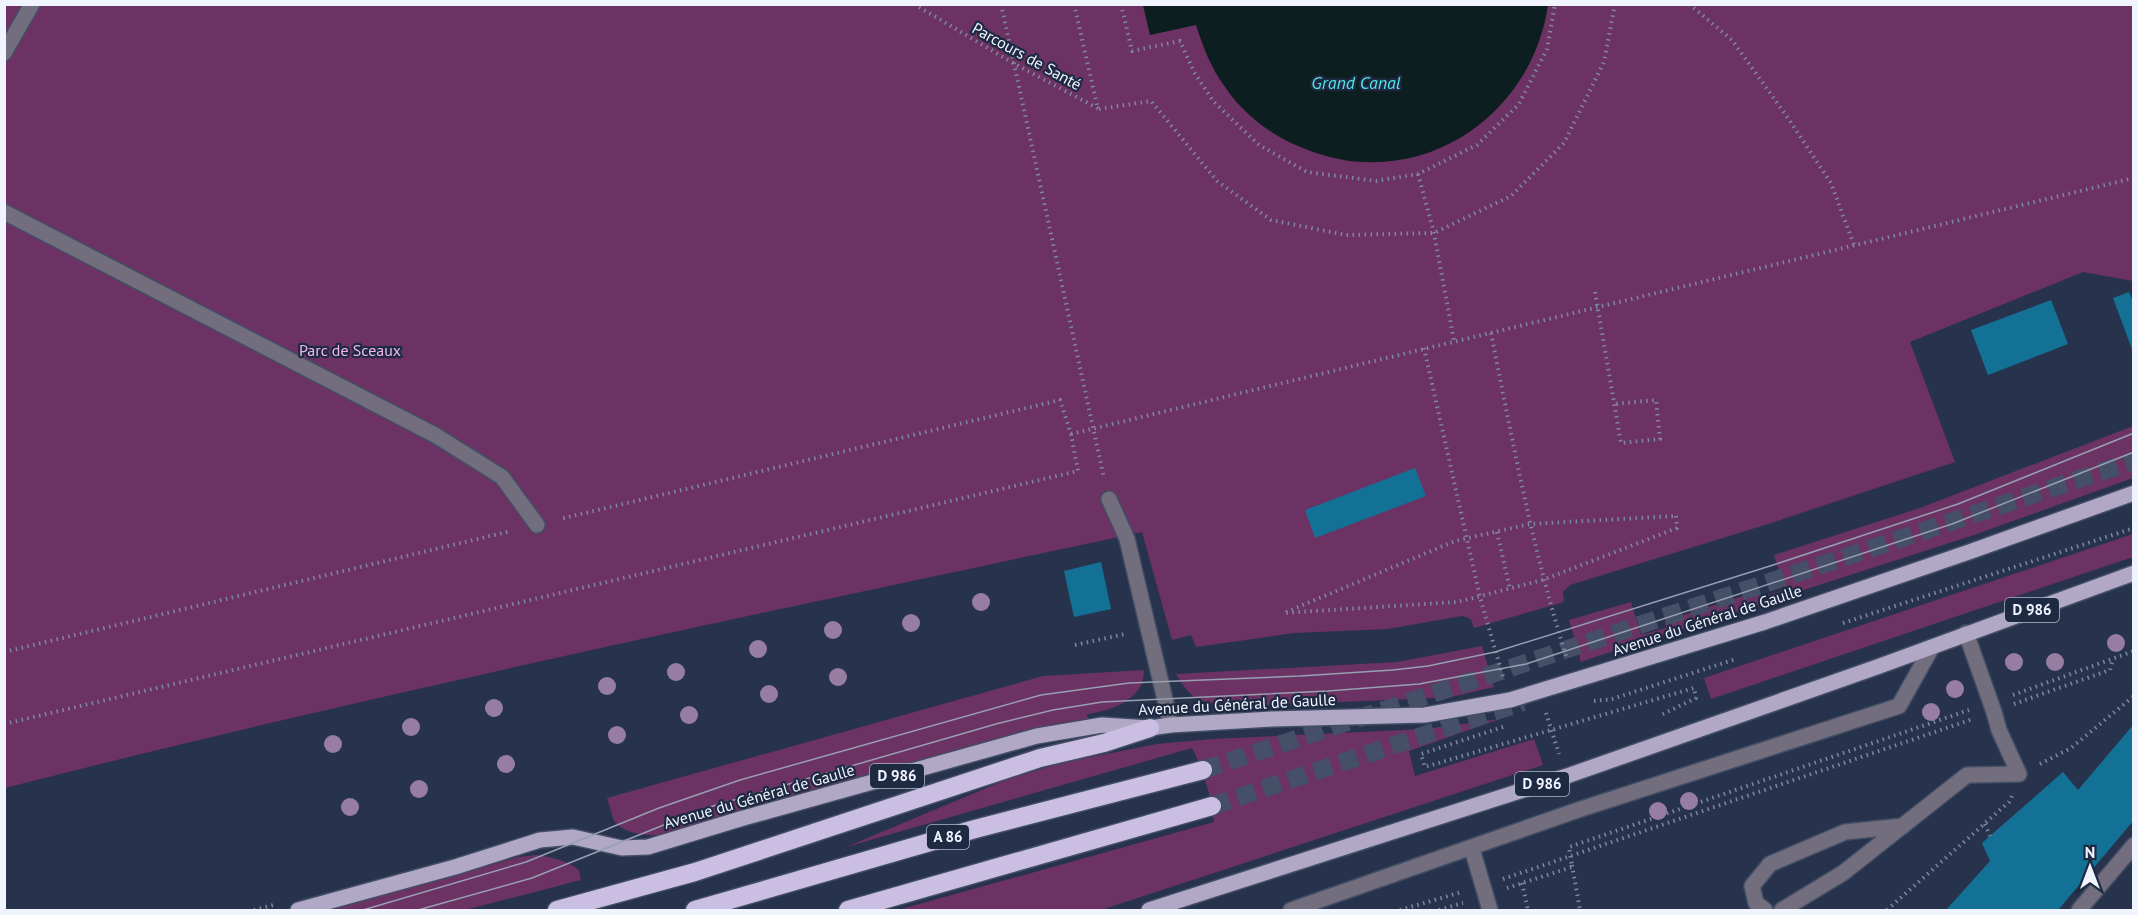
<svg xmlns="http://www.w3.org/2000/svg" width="2138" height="915" font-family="'PT Sans',sans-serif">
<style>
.green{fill:#6c3263}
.water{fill:#0c1e1f}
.building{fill:#147196}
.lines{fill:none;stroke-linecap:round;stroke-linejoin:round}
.motorway-tunnel{stroke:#455068;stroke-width:18;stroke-dasharray:18 9;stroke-linecap:butt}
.service-casing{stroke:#434e66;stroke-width:18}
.minor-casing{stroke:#434e66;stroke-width:18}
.primary-casing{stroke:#434e66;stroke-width:18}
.motorway-casing{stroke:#434e66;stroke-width:21}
.path{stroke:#7f889c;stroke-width:4;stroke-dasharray:1.5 4.5;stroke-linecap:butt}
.service{stroke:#736e7d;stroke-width:15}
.minor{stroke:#736e7d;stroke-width:15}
.primary{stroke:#b1a8c5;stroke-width:15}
.motorway{stroke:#cabfe2;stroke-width:18}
.tram{stroke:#979fb1;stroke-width:1.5}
.tree{fill:#987da2}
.labels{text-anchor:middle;stroke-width:4.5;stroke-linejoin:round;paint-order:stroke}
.shield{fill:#1e2942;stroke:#b0b7c6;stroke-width:1.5}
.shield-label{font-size:15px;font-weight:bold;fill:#eff4ff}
.street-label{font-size:16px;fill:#eff4ff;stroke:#1e2942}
.park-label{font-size:16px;fill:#f4b9e8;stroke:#1e2942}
.water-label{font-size:18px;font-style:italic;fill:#51e4e8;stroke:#1e2942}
</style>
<rect width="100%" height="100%" fill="#27334d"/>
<path class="green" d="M5,5h2128v276l-50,-9 -173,70 45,120 -190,63 -195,60 -7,7 1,10 -90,26 -3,-9 -9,-3 -74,13 -94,4 -98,14 -5,-12 -19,5 -30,-108c-380,81 -761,160 -1137,256z
M2133,426v52l-159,57 -394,127v-6l-11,-36 62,-18 10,33 25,-7 -1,-7 94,-30 2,6 24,-7 -11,-35 146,-47z
M2133,534v23l-422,142 -7,-21z
M1482,646l12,41 -38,9 -21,2 -211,9v-3c-26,0 -36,-9 -48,-30l221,-12z
M1144,670c0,30 -31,40 -57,44l1,5 -34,5 -37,9 -359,102c-14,1 -34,-2 -43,-13 -4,-7 -5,-17 -8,-24l436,-122z
M1500,719l-91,32 6,25 119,-37 9,26 -442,145h-203l316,-88c-3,-26 -10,-50 -22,-74l-346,99 157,-66 58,-18 96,-19 55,-5 213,-10z
M537,855c10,1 36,7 42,16 1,2 1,7 2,9l-116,30h-137l191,-53z"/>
<path class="water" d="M1143,5v-1l405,1c-17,116 -134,190 -245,143 -31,-12 -59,-33 -78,-61 -14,-19 -22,-40 -29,-62l-46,10z"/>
<path class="building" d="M2129,292l5,12 -1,48 -20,-54z
M2051,300l17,44 -80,31 -17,-45z
M1415,468l11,28 -111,42 -10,-28z
M1101,562l10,47 -37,8 -10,-46z
M2134,724v96l-76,90h-112l44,-49 -8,-18 81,-71 15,18z"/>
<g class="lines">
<path class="motorway-tunnel" d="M1203,770l931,-309
M1212,806l311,-104"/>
<g class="service-casing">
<path id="service" d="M4,53l28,-49
M4,212l431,223 67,42 35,48
M1291,910l287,-100 321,-104 33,-59
M1765,910l-9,-7 -4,-17 18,-22 75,-32 58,-6
M1782,910l61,-37 124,-98 52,-1 -20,-44 -5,-18 -28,-79
M2079,910l55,-65"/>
</g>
<g class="minor-casing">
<path id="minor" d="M1109,499l18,40 44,186
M1472,849l18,61"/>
</g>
<g class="primary-casing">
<path id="primary" d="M298,910l157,-43 85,-27 33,-3 49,11 26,-1 92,-28 297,-83 65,-11 48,3 21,-3 101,-6 153,-4 85,-15 255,-78 204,-70 165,-59
M1149,910l418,-134 310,-109 257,-94"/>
</g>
<g class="motorway-casing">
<path id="motorway" d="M557,910l138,-38 345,-114 64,-15 46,-15
M695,910l280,-81 228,-59
M848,910l364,-104"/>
</g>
<path class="path" d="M914,4l99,59 86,46
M1001,4l103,474
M1074,4l24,105
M1121,4l11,47 48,-10 14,31 19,29 46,44 48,27 69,9 42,-7 59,-29 42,-41 28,-55 8,-45
M1689,4l43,36 56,78 43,65 23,62
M1099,109l52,-8 66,80 54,39 75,15 88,-2 77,-37 53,-53 40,-81 11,-58
M1418,174l16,59 20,108
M1595,292l26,151 39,-4 -4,-39 -42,4
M1491,333c22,110 42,219 76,326
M1424,348l56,249 23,80
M1071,434l1063,-256
M1676,516l1,12 -134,52 -86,22 -173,11 171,-72 75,-17z
M1497,532l13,57
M1843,623l291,-95
M1075,645l50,-11
M4,652l507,-121
M2013,695l121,-44
M1594,701l18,-2 124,-40
M2014,704l96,-34 3,-11
M1546,713l13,41
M4,724l1074,-253 -7,-37 -11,-34 -500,119
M1503,727l-82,27 4,13 269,-79 2,10 -35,17
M2040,764l31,-16 63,-52
M1985,824l5,12
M1572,865l8,45
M1503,879l470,-160
M1522,883l6,27
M1507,888l65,-21 -3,-20 400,-137
M254,910l23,-6
M1400,910l62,-18
M1439,910l24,-7
M1887,910l122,-108 3,-6"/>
<use href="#service" class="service"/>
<use href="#minor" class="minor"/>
<use href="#primary" class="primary"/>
<use href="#motorway" class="motorway"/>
<path class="tram" d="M363,910l163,-48 133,-54 81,-28 301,-85 88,-12 171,-7 93,-6 35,-4 67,-14 275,-86 188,-62 176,-71
M418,910l114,-32 174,-70 290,-84 57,-14 49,-8 226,-11 91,-7 107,-20 426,-140 182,-72"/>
</g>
<g class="tree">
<circle cx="981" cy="602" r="9"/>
<circle cx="911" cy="623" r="9"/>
<circle cx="833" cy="630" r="9"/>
<circle cx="2116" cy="643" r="9"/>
<circle cx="758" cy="649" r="9"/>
<circle cx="2014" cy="662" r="9"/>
<circle cx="2055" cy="662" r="9"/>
<circle cx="676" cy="672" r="9"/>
<circle cx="838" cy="677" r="9"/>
<circle cx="607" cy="686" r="9"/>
<circle cx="1955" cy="689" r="9"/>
<circle cx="769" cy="694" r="9"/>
<circle cx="494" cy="708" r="9"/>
<circle cx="1931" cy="712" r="9"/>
<circle cx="689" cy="715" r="9"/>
<circle cx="411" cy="727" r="9"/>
<circle cx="617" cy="735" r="9"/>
<circle cx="333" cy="744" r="9"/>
<circle cx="506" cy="764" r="9"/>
<circle cx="419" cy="789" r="9"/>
<circle cx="1689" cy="801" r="9"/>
<circle cx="350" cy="807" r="9"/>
<circle cx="1658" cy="811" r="9"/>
</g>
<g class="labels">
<g class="shield">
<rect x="2005" y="598" width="54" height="24" rx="4.5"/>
<rect x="870" y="764" width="54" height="24" rx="4.5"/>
<rect x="1515" y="772" width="54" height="24" rx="4.5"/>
<rect x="927" y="825" width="42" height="24" rx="4.5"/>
</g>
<g class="shield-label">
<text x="2032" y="615">D 986</text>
<text x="897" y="781">D 986</text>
<text x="1542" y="789">D 986</text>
<text x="948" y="842">A 86</text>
</g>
<g class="street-label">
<text transform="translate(1027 56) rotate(29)" y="6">Parcours de Santé</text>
<text transform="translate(1707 620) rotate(-18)" y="6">Avenue du Général de Gaulle</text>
<text transform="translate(1237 704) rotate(-3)" y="6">Avenue du Général de Gaulle</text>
<text transform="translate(759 796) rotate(-16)" y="6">Avenue du Général de Gaulle</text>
</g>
<g class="park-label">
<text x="350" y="356">Parc de Sceaux</text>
</g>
<g class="water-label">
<text x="1356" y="89">Grand Canal</text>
</g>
</g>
<rect width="2138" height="915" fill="none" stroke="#eff4ff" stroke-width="12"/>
<g transform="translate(2090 867)" stroke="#1e2942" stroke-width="4.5" paint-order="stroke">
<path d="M0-4.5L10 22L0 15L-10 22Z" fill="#eff4ff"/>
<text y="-9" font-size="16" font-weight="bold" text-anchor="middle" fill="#eff4ff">N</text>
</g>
</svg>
